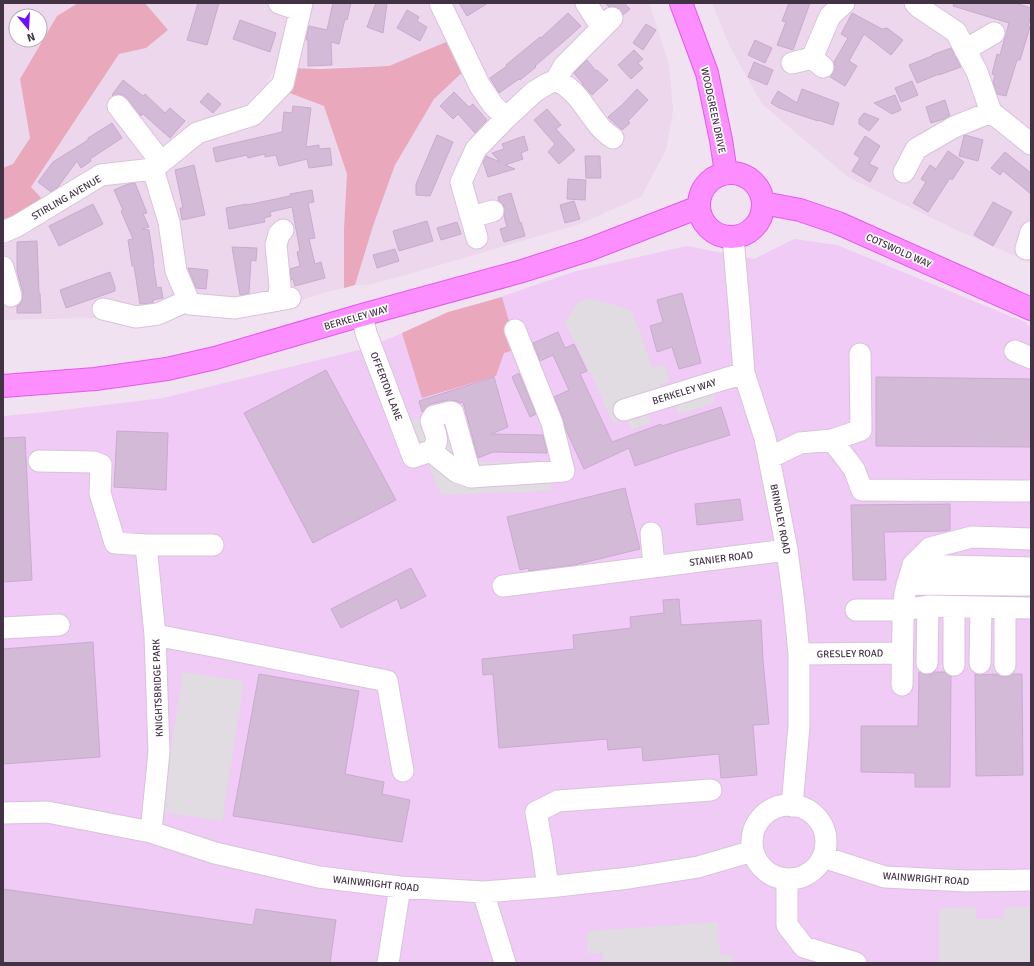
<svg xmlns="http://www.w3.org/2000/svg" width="1034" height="966" font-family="Signika,sans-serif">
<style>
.residential{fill:#ecd7ed;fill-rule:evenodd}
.commercial{fill:#efcbf6}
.green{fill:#e9a8bb}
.parking{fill:#e1dbe2}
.building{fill:#d3bad7;stroke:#caaacf}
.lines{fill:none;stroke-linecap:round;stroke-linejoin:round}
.minor-casing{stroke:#dac2dc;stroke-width:23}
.major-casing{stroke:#e25ae8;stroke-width:24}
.minor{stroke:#fff;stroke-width:21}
.major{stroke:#fc8eff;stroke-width:22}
.labels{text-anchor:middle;stroke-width:3.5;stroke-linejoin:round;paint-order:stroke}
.street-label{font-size:10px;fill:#413244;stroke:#fff}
</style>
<rect width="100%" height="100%" fill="#f1e2f2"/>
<path class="residential" d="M3,3h75l-21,13 -37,63 10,59 -17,26 -10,4zM16,16h24v24h-24z
M145,3h504l20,61 4,47 -7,39 -25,47 -61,27 -178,52 -34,9h-13l18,-59 22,-61 39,-66 32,-30 53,46 -20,-22 -10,-14 -25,-46 -11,6 -64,27 -96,2 -14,-9 -16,33 -18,13 -58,24 -4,26 26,-16 43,-14 17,-10 18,-23 37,14 23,68 -3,54v60l-21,5 -36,12 -102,11 -182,4v-79l42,-39 -14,-15 88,-133 27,-6 22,-18z
M712,3h319v260l-68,-30 -114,-55 -87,-74 -33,-59z"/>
<path class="commercial" d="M794,239l43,6 188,77 6,6v635h-1028v-547l43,-4 117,-14 200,-49 77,-31 133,-46 114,-26 67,13z"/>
<path class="green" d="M78,3h67l23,27 -22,18 -27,6 -88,133 14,15 -42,25v-59l10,-4 17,-26 -10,-59 37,-63z
M453,39l13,30 -32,30 -39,66 -22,61 -18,59 -11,3v-60l3,-54 -23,-68 -37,-14 6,-24 27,1 69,-3z
M502,297l15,52 -13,4 -8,23 -74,22 -20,-65 46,-21z"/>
<path class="parking" d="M590,298l31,9 11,4 21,57 12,-4 5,17 -10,3 4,13 46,-14 5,20 -37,12 -4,-13 -27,9 4,12 -20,7 -4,-11 -14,5 -20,-46 -28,-55 12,-20z
M461,406l15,56h74l1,29 -110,4 -30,-75z
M183,672l61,9 -22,140 -61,-9z
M975,907l1,12h28l1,-12h26v56h-92v-55z
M718,922l2,33h12v8h-129l-1,-10 -14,1 -1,-23z"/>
<path class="building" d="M198,3h21l-12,42 -20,-5z
M333,3h18l-4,17 -2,-1 -6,25 -8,-2 1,23 -24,1v-26h-2l3,-14 18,4z
M376,3h11l-4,30 -16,-6z
M459,3h29l-21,13z
M605,3h19l6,6 -7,6 -3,-6 -5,-3 -6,1z
M789,3h21l-17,47 -16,-5 9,-23 -4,-1z
M954,3h61l16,5v8l-3,10 2,1 -10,33h-3l-11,36 -9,-2 -4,-12 2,-7 -3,-1 5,-20 3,1 9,-32 -56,-17z
M407,10l12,7 -2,4 10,6 -7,14 -23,-13z
M568,13l13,13 -11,10 -35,30 1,1 -16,13 -1,-1 -20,14 -9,-15 17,-12 -1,-1 34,-28 1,1z
M852,13l30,16 5,-1 16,12 -12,15 -27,-21 -15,27 8,5 -12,20 -15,-9 2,-3 3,-5 -1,-7 14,-24 -7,-4z
M240,20l36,13 -6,19 -37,-13z
M646,24l10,6 -13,20 -10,-7z
M755,40l17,8 -7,15 -17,-8z
M951,48l10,19 -22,8v-1l-22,9 -8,-18 23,-9v-1z
M634,50l9,9 -5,4 5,5 -12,11 -13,-14z
M587,60l9,11 1,-1 11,10 -16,15 -10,-11h1l-9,-11z
M754,62l19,8 -6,15 -19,-8z
M123,80l20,16 2,-2 20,19 5,-5 15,13 -15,17 -27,-24 -2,2 -13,-17 -5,-4 -6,-1 -4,2 -1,-1z
M912,81l6,14 -17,7 -6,-14z
M637,89l11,11 -20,21 2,2 -8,7 -14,-13 15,-13z
M802,89l37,14 -6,22 -15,-5v1l-39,-13 -8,-5 7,-12 19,12z
M454,92l15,15 4,-3 14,16 -12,13 -17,-19 -5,5 -13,-13z
M208,93l13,11 -8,9 -13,-11z
M895,95l6,15 -9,4 -18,-11z
M945,100l5,16 -6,3 -13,4 -5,-16z
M293,106l18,2 -5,39 13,-2v4l11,-1 2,17 -23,3 -2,-9 -28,7 -3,-11 -11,2v-3l-17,4 -1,-3 -31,7 -3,-14 69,-16 2,-20 8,1z
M547,109l14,16 -5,4 19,21 -16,14 -11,-12 7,-8 -21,-24z
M864,113l15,6 -10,12 -10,-7v-5z
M112,123l10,15 -32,21 1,2 -10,7 -4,-7 -19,26 -7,5 -13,-10 15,-20 35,-22v-2z
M437,135l16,7 -23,54 -14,-1v-11z
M965,135l18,5 -5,21 -19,-5 5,-20z
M524,136l4,14 -7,3 2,6 -18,6 10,4 -27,8 -5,-15 3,-6 14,6 -8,-9 12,-4 -2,-5z
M865,136l15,10 -11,18 9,4 -8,14 -18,-11 8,-13 -6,-4z
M948,151l16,11 -12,18 -2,-2 -22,34 -15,-9 13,-21 -5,-3 9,-14 6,4z
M1005,152l26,21v21l-28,-23 -3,4 -9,-7z
M585,156h15l1,22h-15z
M194,165l11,50 -23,5 -2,-12h3l-8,-38z
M568,179l18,1 -1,20 -18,-1z
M135,183l12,30 -4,1 6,13 -7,2 7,1 5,33h-1l4,25 4,-1 2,11 -10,2v3l-13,1 -6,-38h-2l-4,-26 5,-1 -12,-28 2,-1 -9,-20 14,-6z
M312,190l2,12 -6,1 7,35 -6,1 6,25 6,-2 4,16 -30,8 -2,-7 -2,1 -1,-11 10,-3 -3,-14 3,-1 -8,-44 -22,5 1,4 -7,2 1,4 -36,7 -3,-21 21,-4v1l43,-9v-2z
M511,193l9,30 1,-1 4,14 -21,6 -4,-13 7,-2 -3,-11 1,-8 -3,-5 -3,-2 -1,-4z
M574,201l6,18 -15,4 -5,-18z
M993,202l19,10 -19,34 -19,-11z
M93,204l10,20 -44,22 -10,-20z
M427,221l6,20 -34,10 -6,-20z
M457,222l4,12 -20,6 -4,-12z
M37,241l2,52h1l1,20h-24v-7l3,-2 2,-5 1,-6 -6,-22v-29z
M232,247l25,1 -1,13 -5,-1 -2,33 -9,2z
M395,249l4,12 -22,7 -4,-13z
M188,268l20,2 -2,19 -10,-1z
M110,272l5,15v4l-49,17 -6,-18z
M682,293l19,70 -22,6 -7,-22 -15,5 -7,-26 13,-4 -6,-22z
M558,332l7,16 9,-4 13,27 -7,3 32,68 49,-18 1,2 59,-19 9,28 -52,16 -43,15 -6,-18 -45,21 -18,-39 -3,-11 -9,-22 15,-7 -16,-35 -13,6 -7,-18z
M326,370l70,130 -83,43 -69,-130z
M519,373l17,41 -6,3 -18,-40z
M494,377l14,50 -17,7 52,1 4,18 -54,-1 -15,6 -15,-56 -3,1 -4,-2 -8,-1 -17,4 -4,3 -5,5 -3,-11z
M876,377l155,2v68l-155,-1z
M117,431l51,2 -2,57 -52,-3z
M25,437l7,143 -29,2v-144z
M625,488l15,61 -66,16 -45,6 -1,-3 -8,2 -13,-53z
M740,499l3,21 -46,5 -2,-21z
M950,504v26l-4,1 -62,1 2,48h-33l-2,-75z
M411,568l15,28 -25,13 -4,-10 -56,29 -10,-19z
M679,599l2,26 80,-5 2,40 6,64 -16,1 4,50 -36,3 -2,-24 -76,7 -1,-14 -34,3 -1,-11 -108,9 -6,-74 -10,1 -1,-16 92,-10 -1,-14 58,-7 -1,-11 34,-4 -1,-13z
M93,642l7,115 -97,7v-115z
M919,672l8,3 5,-1 2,-2h11l3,3 3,1 -1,111h-35v-14l-54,-1v-46h57z
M259,674l100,17 -14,83 39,8 -2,12 28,6 -8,42 -169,-26z
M975,674l5,1 17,-1 2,2 6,1 6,-1 2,-2h9l1,101 -47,1z
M3,889l250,36 3,-16 80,11 -6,43h-327z"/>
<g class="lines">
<g class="minor-casing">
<path id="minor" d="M279,3l21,7
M440,3l40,83 13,19 13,13
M586,3l16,25
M915,3l4,4 37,25 21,40 14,40 40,32
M965,50l29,-17
M792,63l20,-5
M823,67l-11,-9 18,-42 14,-13
M556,80l8,-14 48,-48
M118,106l43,56
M153,169l16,53 7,49 14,33 45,4 55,-10
M904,172l12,-23 38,-22 37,-15
M471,217l22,-6
M3,232l14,-6 84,-51 52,-6 44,-36 56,-18 30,-31 19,-81
M733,237l6,69 5,67 21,65 22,112 7,53 5,51v72l-7,80
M477,238l-16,-56 15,-33 30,-31 28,-26 13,-8 9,-4c21,10 27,26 41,43 4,6 10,11 16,15
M1026,249l5,-17
M3,267l8,29
M278,300l2,-14 -4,-41 3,-11 4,-4
M103,309l33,8 22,-3 31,-14
M362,315l4,18 47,124 18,-6 26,21 14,5 93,-6 -12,-48 -37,-93
M1015,351l16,7
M624,410l120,-37
M832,440l22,29 8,21 169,1
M431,451c10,-10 4,-18 0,-30l3,-5 17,-4 2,1 18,64
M769,458l31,-15 32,-3 29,-10 -1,-76
M39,461l55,1 7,3 -1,28 15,50 31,2
M651,533l3,34
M913,565l118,3
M907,584l124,1
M503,586l284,-36
M856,610h48l24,-4 103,2
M3,628l56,-3
M155,635l58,11 174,35 16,90
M799,654l103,-1
M927,663l1,-57
M980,663l1,-56
M954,665v-58
M1005,665v-57
M902,685l1,-64 2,-28 8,-28 17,-17 42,-11 59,2
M752 842a37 37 0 1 1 74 0a37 37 0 1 1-74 0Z
M3,813l44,-1 104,20 64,21 104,24 81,10 83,5 65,-5 81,-9 69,-11 55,-16
M151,832l8,-80 -4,-117 -9,-90h67
M823,857l62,20 82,4 64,-1
M787,879v46l17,22 52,16
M548,887l-6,-42 -6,-33 22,-11 153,-11
M483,892l22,71
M388,963l12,-76"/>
</g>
<g class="major-casing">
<path id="major" d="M681,3l26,70 14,67 5,33
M699 205a32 32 0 1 1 64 0a32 32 0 1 1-64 0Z
M763,203l37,7 38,13 193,86
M3,386l92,-7 72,-10 48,-11 147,-43 157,-43 69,-22 111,-43"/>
</g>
<use href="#minor" class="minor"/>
<use href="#major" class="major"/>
</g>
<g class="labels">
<g class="street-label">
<text transform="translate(714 110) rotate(78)" y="4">WOODGREEN DRIVE</text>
<text transform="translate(66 197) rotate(-30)" y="4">STIRLING AVENUE</text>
<text transform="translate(899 250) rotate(24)" y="4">COTSWOLD WAY</text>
<text transform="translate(356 317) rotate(-16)" y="4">BERKELEY WAY</text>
<text transform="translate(387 386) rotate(69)" y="4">OFFERTON LANE</text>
<text transform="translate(684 391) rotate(-17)" y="4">BERKELEY WAY</text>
<text transform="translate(781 519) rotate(79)" y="4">BRINDLEY ROAD</text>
<text transform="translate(721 558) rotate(-7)" y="4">STANIER ROAD</text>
<text transform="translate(850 653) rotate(-1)" y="4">GRESLEY ROAD</text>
<text transform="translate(157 688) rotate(-92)" y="4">KNIGHTSBRIDGE PARK</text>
<text transform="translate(926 878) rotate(4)" y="4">WAINWRIGHT ROAD</text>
<text transform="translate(376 883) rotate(6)" y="4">WAINWRIGHT ROAD</text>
</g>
</g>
<rect width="1034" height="966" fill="none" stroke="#413244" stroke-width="8"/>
<g transform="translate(28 28) rotate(162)"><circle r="19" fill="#ffffff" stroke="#b3adb4"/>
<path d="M0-3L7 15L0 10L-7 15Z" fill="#700cff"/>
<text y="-6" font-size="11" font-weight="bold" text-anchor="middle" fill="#413244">N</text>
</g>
</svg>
